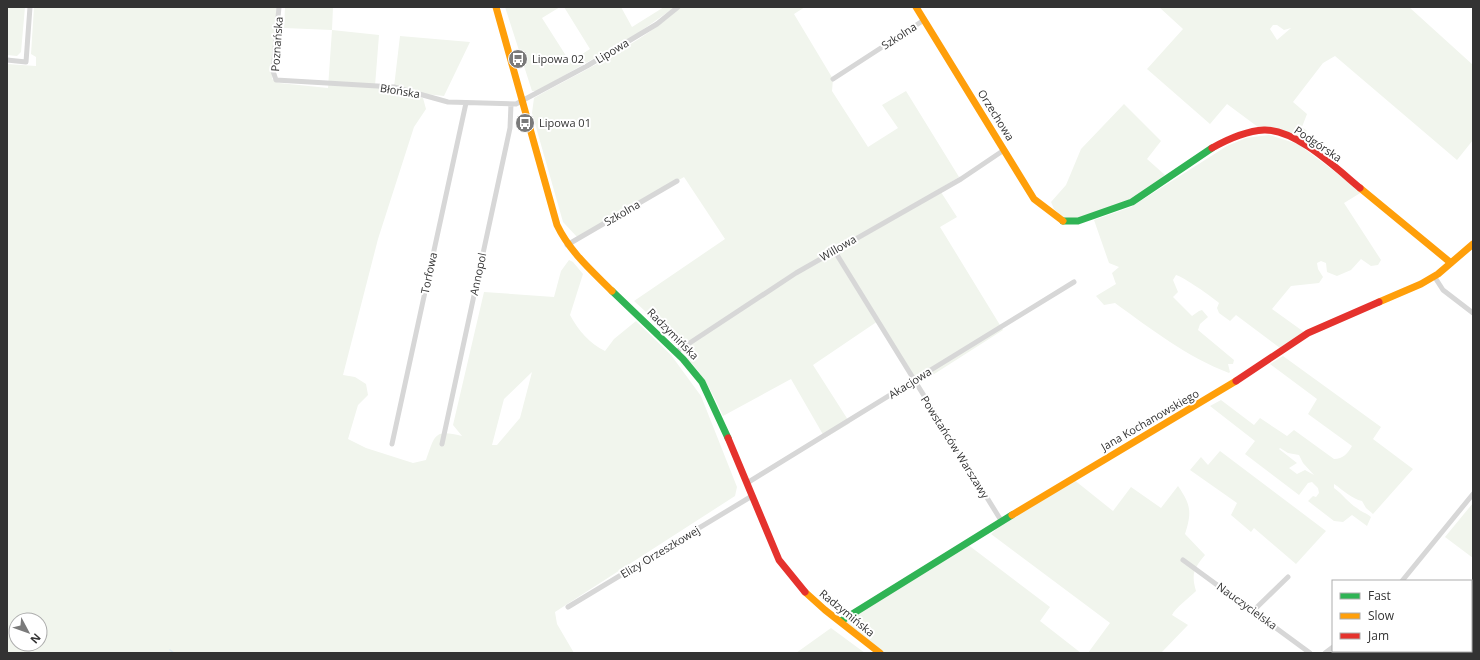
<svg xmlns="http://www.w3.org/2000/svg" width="1480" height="660" font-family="'Open Sans',sans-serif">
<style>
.green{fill:#f1f5ed;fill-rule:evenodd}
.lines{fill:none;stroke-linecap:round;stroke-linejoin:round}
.stream{stroke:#ddebf3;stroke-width:1.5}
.river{stroke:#ddebf3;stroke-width:10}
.street{stroke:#d7d7d7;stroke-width:5}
.fast{stroke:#30b455;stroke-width:7}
.slow{stroke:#ff9f0a;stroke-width:7}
.jam{stroke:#e5322d;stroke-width:7}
.labels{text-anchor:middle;stroke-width:4;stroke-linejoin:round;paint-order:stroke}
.street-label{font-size:11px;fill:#333;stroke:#fff}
.poi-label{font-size:11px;fill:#333;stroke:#fff;text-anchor:start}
</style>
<rect width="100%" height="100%" fill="#fff"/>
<path class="green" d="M7,7h18l-4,45 -4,4 -10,-1z
M34,7h243l-5,72 7,4 49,5 4,-58 -48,-2 1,-21h48l-1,23 47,5 -4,51 19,1 6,-51 70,6 -26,54 -37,-4 16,6 3,11 -12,18 -36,112 -35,136 12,2 11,7 2,11 -10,10 -10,34 18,9 47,15 13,-3c9,-25 8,-31 36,-24l-9,-11 31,-133 70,5 7,-26 8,-11 4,2 10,12 -13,41c8,15 20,29 35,36l9,-12 22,-18 35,34 30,41 36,91 -2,9 -180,116 2,12 17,29h-567v-589l29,2v-9l-5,-3zM532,372l-12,46 -23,27h-5l12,-46zM16,620h24v24h-24z
M505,7h55l-18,11 28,44 20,-13 -26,-42h57l11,20 32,-20h11l-37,26 -101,58h-5z
M681,7h124l-11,7 39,65 -1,12 36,56 30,-19 -16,-23 24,-14 53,86 -20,12 18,28 -17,10 63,103 -86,55 -39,-64 -65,44 37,58 -25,15 -34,-59 -68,37c-9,-20 -19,-42 -36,-57l4,-6 -57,-52 91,-62 -41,-62 -106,61 -15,-16 -31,-109 2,-15c50,-28 105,-53 147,-91z
M1159,7h250l64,58v75l-16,20 -122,-104 -12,7 -30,39 14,12 -5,13 5,4 -9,9 -36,-10 -35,-26 -17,20 -63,-55 36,-40zM1273,25h4l7,5 7,-2 -14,12 -7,-11z
M1124,104l37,37 -14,18 18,16 -35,28 -62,18 -14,-12 -3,-7 15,-17 15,-36z
M1269,135l29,9 64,48 -18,11 37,57 -3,5 -7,1 -10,-7 -10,11 -14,6 -10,-4 -1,-9 -5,-2 -4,2 1,6 5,8 -4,6 -28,3 -19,23 32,23 -24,16 -44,-33 -6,6 -11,-8 -2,-5 2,-5c-5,-5 -37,-27 -43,-28l-3,5 5,12 -5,5 19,19 7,-5 3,-1 6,7 -8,7 -2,6 36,30 -1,4h-5l2,8 -1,1c-42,-16 -78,-44 -114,-70l-11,2 -8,-9 20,-12 -4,-11 7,-6 -10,-4 -15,-43 37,-13 96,-61 19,-8z
M1283,356l98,71 -8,12 40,30 -40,45 -7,-6 -4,-7c-10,-2 -19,-11 -28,-17v4c9,6 14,15 23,20 4,4 8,4 14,9l-4,9 -15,-11 -9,7 -9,-1 -26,-20 5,-5 3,1 3,-4 -1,-5 -6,-6 -4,1 -9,12 -54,-41 10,-13 -45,-35 11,-6 33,25 6,-7 27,18 7,-6 40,29c9,0 14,-6 18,-13l-44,-32 9,-15 -47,-35zM1280,448l8,5 11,2 4,8 11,12 -9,-5 -8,4 -8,-6 8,-5 -18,-14z
M1220,451l106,80 -30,33 -42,-36 -3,4 -20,-17 6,-12 -47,-33 11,-13 7,8z
M1073,479l40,32 18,-24 30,21 17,-22c13,19 14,26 7,48l20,21c-11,13 -14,19 -9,36 -6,6 -21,17 -24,24l16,10 -27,28h-73l22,-30 -119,-89 15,-13z
M1473,503v55l-28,-21z
M967,544l83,63 -10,14 41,32h-200l-39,-33z
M831,628l34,25h-69z"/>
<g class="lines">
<path class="stream" d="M170,650l4,3"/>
<path class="river" d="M1471,589l2,-4
M1436,653l1,-2"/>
<path class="street" d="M279,7l-6,64 3,9 118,7 54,15 68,2 71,-38 70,-42 21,-17
M7,60l19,2 4,-55
M833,79l91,-59
M567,245l110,-64
M834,250l168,272
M1434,276l9,14 30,23
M676,352l120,-79 165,-94 43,-29
M392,444l74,-341
M442,444l68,-316 1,-24
M747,483l327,-201
M1183,560l127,93
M1402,581l71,-87
M568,607l184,-111
M1254,610l34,-33
M1325,653l8,-6
M1353,653l1,-2"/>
<path class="fast" d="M1063,221h15l54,-19 80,-54
M612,291l71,68 19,23 26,56
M841,621l171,-106"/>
<path class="slow" d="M496,7l61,218c13,27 34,45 55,66
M916,7l118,192 29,22
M1360,188l91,75
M1379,302l42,-18 17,-10 35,-30
M1012,515l224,-134
M805,592l20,18 55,43"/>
<path class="jam" d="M1212,148c16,-9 33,-17 52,-18 32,-1 73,39 96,58
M1236,381l72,-48 71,-31
M728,438l51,122 26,32"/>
</g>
<defs>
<g id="bus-disc" transform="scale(1)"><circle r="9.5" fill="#7a7a7a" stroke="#fff"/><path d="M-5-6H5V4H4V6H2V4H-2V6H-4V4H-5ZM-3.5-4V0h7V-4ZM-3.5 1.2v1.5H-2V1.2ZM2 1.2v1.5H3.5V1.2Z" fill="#fff"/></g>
</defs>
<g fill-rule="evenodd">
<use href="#bus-disc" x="518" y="59"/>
<use href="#bus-disc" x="525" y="123"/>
</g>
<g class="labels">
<g class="street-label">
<text transform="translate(899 36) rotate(-33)" y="4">Szkolna</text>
<text transform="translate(277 44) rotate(-86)" y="4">Poznańska</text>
<text transform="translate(612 51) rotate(-31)" y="4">Lipowa</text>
<text transform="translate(400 91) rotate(9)" y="4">Błońska</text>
<text transform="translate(996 115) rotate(58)" y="4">Orzechowa</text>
<text transform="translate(1318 144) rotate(34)" y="4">Podgórska</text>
<text transform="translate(622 213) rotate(-30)" y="4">Szkolna</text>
<text transform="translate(838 248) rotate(-30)" y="4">Willowa</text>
<text transform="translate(429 273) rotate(-78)" y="4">Torfowa</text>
<text transform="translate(478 274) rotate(-78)" y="4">Annopol</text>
<text transform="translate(673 334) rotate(45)" y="4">Radzymińska</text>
<text transform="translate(910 383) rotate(-32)" y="4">Akacjowa</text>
<text transform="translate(1150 420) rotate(-30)" y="4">Jana Kochanowskiego</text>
<text transform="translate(955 447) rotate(58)" y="4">Powstańców Warszawy</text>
<text transform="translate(660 552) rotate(-31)" y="4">Elizy Orzeszkowej</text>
<text transform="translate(1247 606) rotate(36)" y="4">Nauczycielska</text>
<text transform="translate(847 613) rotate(39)" y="4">Radzymińska</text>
</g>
<g class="poi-label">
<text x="532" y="63">Lipowa 02</text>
<text x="539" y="127">Lipowa 01</text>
</g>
</g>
<rect width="1480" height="660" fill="none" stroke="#333333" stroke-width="16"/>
<rect x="1332" y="580" width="140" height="72" fill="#ffffff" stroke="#adadad"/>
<rect x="1340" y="593" width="20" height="6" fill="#30b455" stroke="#adadad"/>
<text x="1368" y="600" font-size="12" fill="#333333">Fast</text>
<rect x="1340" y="613" width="20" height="6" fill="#ff9f0a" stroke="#adadad"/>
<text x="1368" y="620" font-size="12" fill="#333333">Slow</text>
<rect x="1340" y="633" width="20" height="6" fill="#e5322d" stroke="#adadad"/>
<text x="1368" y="640" font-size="12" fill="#333333">Jam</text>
<g transform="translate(28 632) rotate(131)"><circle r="19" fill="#ffffff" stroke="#adadad"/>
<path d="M0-3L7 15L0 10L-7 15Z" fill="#7a7a7a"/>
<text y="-6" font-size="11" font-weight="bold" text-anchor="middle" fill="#333333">N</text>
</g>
</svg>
